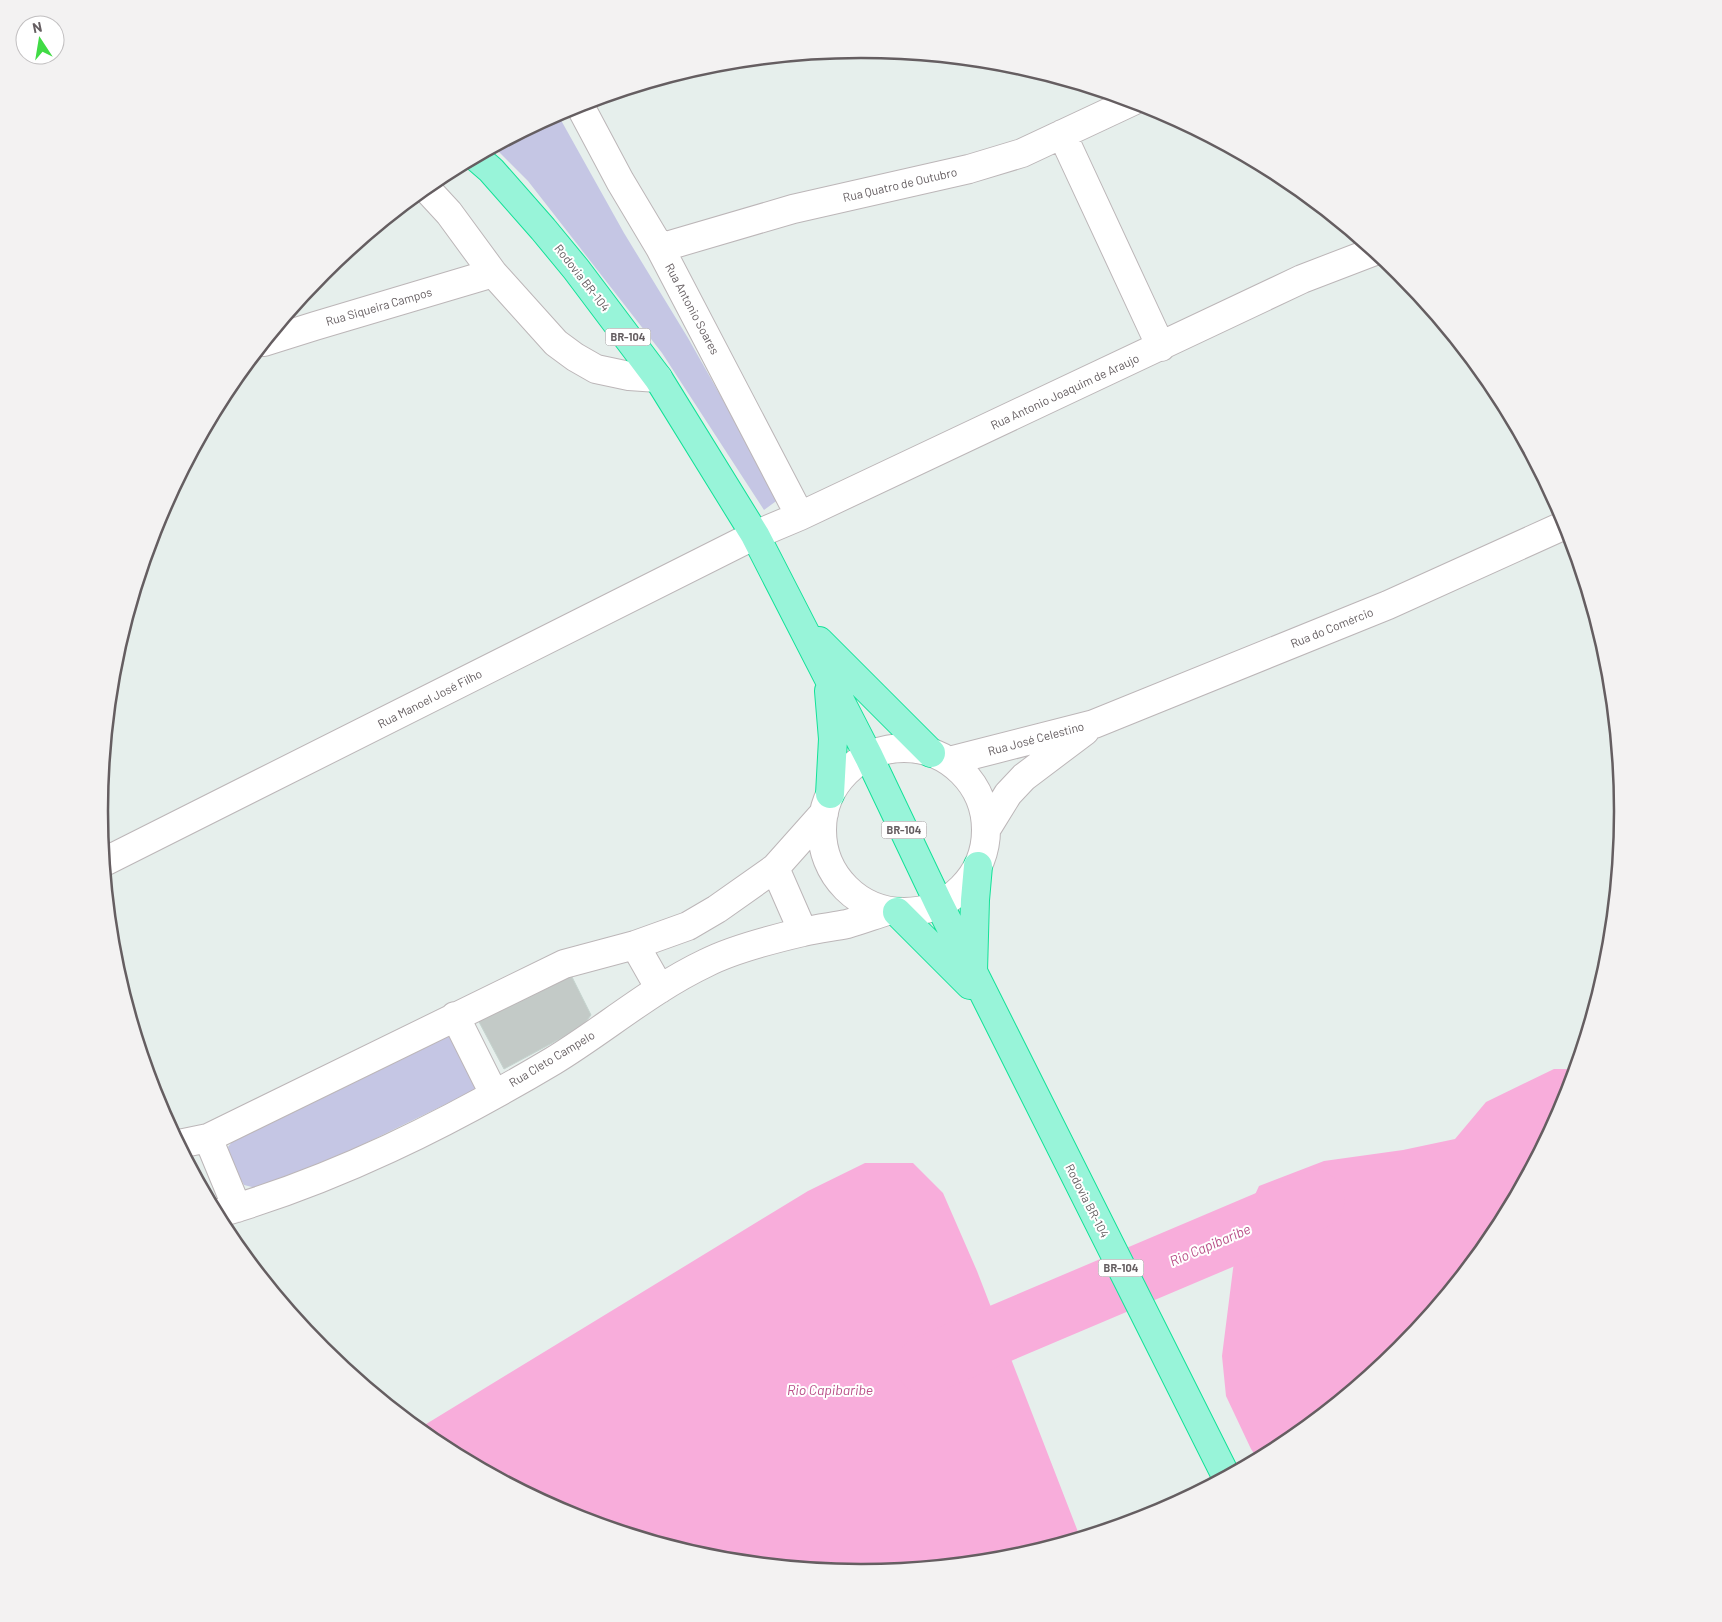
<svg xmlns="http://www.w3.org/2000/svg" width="1722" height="1622" font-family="Barlow,sans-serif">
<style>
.green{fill:#c5c6e4}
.water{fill:#f8addb}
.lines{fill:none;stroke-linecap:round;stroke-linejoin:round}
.river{stroke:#f8addb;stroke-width:59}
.building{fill:#c3cac7;stroke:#c5d3ce}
.minor-casing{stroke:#bcb6b8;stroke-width:30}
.highway-casing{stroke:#13e298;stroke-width:30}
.minor{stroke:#fff;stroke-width:28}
.highway{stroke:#98f4d9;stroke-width:28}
.labels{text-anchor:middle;stroke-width:4;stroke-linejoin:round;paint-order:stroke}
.shield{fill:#fff;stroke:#938e90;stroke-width:1}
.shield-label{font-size:11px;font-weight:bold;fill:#655e61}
.street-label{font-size:12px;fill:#655e61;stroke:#fff}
.water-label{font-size:14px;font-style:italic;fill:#ba5189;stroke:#fff}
.rim{fill:none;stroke:#655e61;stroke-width:2.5}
</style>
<rect width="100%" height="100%" fill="#e6efec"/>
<path class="green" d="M557,113l67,120 64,105 91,161 -15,11 -102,-157 -134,-172 -34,-34z
M452,1029l31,57 -193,94 -26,10 -20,-5 -11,-19 -5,-19 8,-10z"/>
<path class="water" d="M1554,1069h22l-11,34 -70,132 -95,115 -116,95 -26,14 -7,-10 -25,-53 -4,-40 11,-87 8,-44 18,-39 65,-25 79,-11 52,-11 31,-37z
M865,1163h48l30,30 34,78 103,266 -71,22 -148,14 -149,-14 -143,-44 -132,-70 -19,-16 390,-238z"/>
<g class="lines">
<path class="river" d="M926,1365l389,-165"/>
</g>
<path class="building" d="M569,971l22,44 -9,12 -78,42 -26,-49z"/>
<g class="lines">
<g class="minor-casing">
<path id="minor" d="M579,104l41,77 40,67 140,268
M1062,134l99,213
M425,187l24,26 44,60 63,70 19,14 21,12 33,7 29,2
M660,248l133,-39 176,-40 53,-16 111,-52
M264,342l51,-16 178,-53
M822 830a82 82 0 1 1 164 0a82 82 0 1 1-164 0Z
M949,761l145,-37 294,-119 179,-81
M987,828l21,-34 16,-17 61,-46
M104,862l651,-327 45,-19 502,-237 73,-28
M775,868l28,64
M635,945l25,44
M455,1016l39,78
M208,1138l29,70
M179,1144l29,-6 356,-174 71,-19 53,-19 29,-17 58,-41 49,-55
M216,1214c119,-34 231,-90 337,-153 51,-31 98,-72 153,-98 27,-14 67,-24 97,-31 15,-4 30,-5 44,-8 14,-4 27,-9 40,-13"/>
</g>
<g class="highway-casing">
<path id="highway" d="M476,157l15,13 52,59 33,40 82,109 97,157 114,222 70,147 287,572
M819,641l112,112
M829,691l4,48 -3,55
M897,912l73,73
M973,971l2,-71 3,-34"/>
</g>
<use href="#minor" class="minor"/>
<use href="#highway" class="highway"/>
</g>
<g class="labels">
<g class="shield">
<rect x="605.5" y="328.5" width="45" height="17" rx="4"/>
<rect x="881.5" y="821.5" width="45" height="17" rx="4"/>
<rect x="1098.5" y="1259.5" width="45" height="17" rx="4"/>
</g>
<g class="shield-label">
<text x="628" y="341">BR-104</text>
<text x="904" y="834">BR-104</text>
<text x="1121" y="1272">BR-104</text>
</g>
<g class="street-label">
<text transform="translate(900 185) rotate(-13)" y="4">Rua Quatro de Outubro</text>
<text transform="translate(582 278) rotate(52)" y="4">Rodovia BR-104</text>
<text transform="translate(379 307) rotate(-16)" y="4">Rua Siqueira Campos</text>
<text transform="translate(692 309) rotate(62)" y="4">Rua Antonio Soares</text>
<text transform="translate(1065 392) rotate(-25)" y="4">Rua Antonio Joaquim de Araujo</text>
<text transform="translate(1332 628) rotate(-22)" y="4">Rua do Comércio</text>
<text transform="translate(430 699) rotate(-27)" y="4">Rua Manoel José Filho</text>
<text transform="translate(1036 739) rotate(-15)" y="4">Rua José Celestino</text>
<text transform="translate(552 1059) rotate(-31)" y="4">Rua Cleto Campelo</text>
<text transform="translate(1087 1201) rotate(63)" y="4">Rodovia BR-104</text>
</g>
<g class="water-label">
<text transform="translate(1210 1245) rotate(-23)" y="5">Rio Capibaribe</text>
<text x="830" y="1395">Rio Capibaribe</text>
</g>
</g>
<path d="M0 0H1722V1622H0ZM108 811a753 753 0 1 1 1506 0a753 753 0 1 1-1506 0Z" fill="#f3f2f2" fill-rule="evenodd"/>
<path class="rim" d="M108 811a753 753 0 1 1 1506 0a753 753 0 1 1-1506 0Z"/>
<g transform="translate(40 40) rotate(348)"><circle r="24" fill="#ffffff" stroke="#c1bfc0"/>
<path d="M0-4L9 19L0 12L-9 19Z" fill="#40db45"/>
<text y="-8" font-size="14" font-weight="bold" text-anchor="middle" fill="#655e61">N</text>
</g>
</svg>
